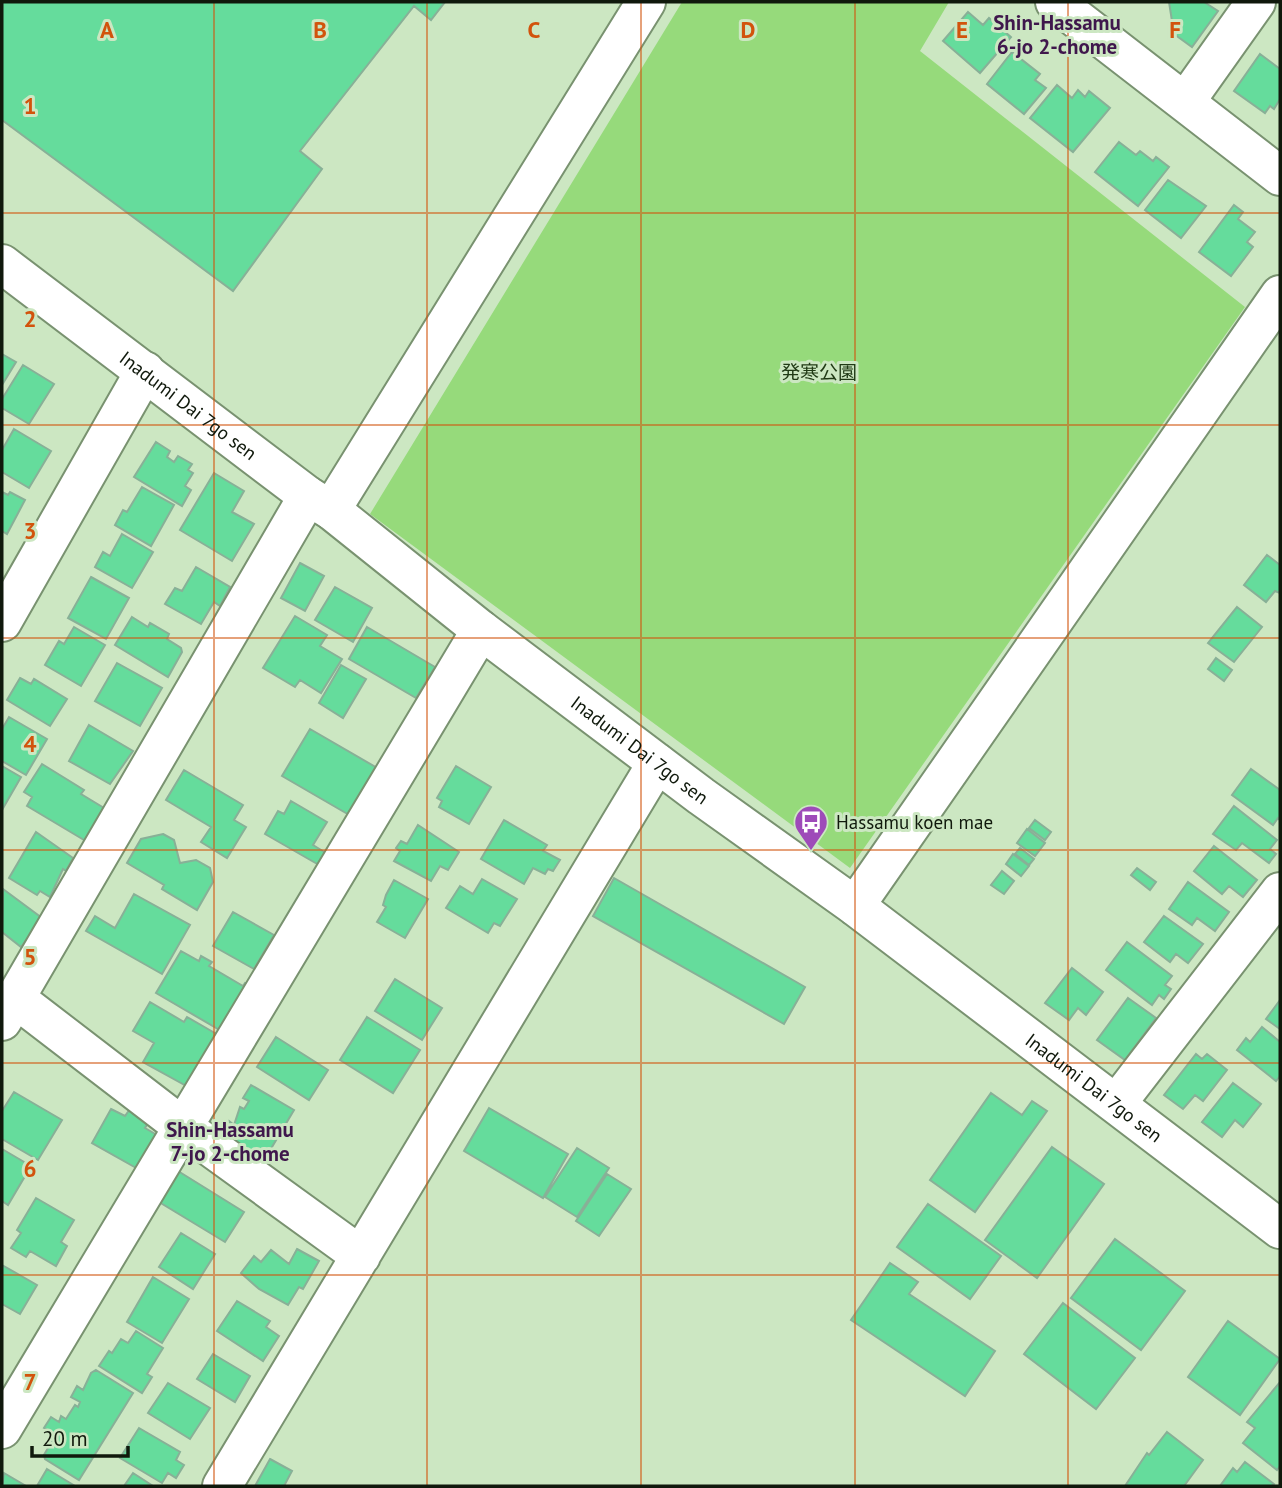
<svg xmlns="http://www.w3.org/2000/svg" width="1282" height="1488" font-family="'PT Sans','Noto Sans JP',sans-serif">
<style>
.green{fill:#96da7b}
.building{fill:#65dc9c;stroke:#88b097;stroke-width:2}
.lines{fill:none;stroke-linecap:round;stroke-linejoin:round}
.street-casing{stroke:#799270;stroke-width:42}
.secondary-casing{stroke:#799270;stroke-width:42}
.street{stroke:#fff;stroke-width:38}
.secondary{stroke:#fff;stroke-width:38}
.grid{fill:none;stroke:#d2530c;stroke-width:2;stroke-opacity:0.55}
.labels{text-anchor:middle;stroke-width:6;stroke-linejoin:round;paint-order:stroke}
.park-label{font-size:19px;fill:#203a15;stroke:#cce7c2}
.street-label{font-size:19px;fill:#10190c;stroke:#cce7c2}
.poi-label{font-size:19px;fill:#10190c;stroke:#cce7c2;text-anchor:start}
.neighbourhood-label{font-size:21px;font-weight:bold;fill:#3f174c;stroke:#cce7c2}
.grid-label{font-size:23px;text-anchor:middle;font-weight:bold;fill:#d2530c;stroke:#cce7c2;stroke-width:6;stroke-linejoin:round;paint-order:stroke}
</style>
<rect width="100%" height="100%" fill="#cce7c2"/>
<path class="green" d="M682,2h267l-29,49 325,256 -395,561 -480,-354z"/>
<path class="building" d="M2,2h443l-14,18 -17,-14 -114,145 22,18 -89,122 -231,-171z
M1169,2h35l14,9 -26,36 -18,-13z
M968,12l15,13 6,-7 22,19 -31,36 -37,-32z
M1012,52l28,22 -5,6 11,8 -22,26 -37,-30z
M1260,54l20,15v30l-6,10 -4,-3 -5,7 -31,-22z
M1057,85l15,13 6,-8 7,7 4,-6 21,17 -37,44 -43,-34z
M1119,142l17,13 4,-4 13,10 3,-4 13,10 -31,39 -43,-34z
M1168,180l38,26 -25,32 -36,-28z
M1234,205l9,7 -5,7 17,13 -8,10 6,5 -22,29 -32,-24z
M2,354l14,8 -14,23z
M23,365l31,19 -25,40 -27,-16v-9z
M14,429l37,22 -22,37 -27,-16v-22z
M156,442l14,9 -3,6 7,5 4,-6 14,8 -4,6 5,3 -8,13 6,4 -9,16 -48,-29z
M214,473l30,18 -12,21 22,12 -22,37 -52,-31z
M142,487l32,18 -23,41 -36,-21 8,-15 4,2z
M2,492l6,3 2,-3 15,8 -18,34 -5,-3z
M122,534l31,18 -21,36 -37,-21 8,-15 7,4z
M1267,555l13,10v28l-5,-2 -9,11 -22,-17z
M300,563l24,13 -19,35 -24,-13z
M196,567l34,20 -10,19 -6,-4 -13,22 -36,-20 10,-16 7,3z
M91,577l38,21 -23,41 -38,-21z
M335,587l37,21 -19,34 -38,-22z
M1237,607l25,20 -28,35 -26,-19z
M295,616l32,19 -7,11 22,13 -21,34 -21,-13 -5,7 -32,-19z
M132,617l16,10 2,-4 19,11 -2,5 14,9 1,4 -14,25 -53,-32z
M74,627l31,18 -24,41 -36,-21 14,-24 5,3z
M367,627l68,40 -19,31 -67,-39z
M1216,658l16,12 -8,11 -16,-12z
M117,663l45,25 -22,38 -45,-25z
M341,665l25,14 -23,39 -24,-15z
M20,678l11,6 3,-5 33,20 -17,27 -43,-26z
M9,717l38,22 -21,36 -24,-14v-32z
M89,725l44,26 -23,33 -41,-23z
M310,729l69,40 -28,47 -69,-40z
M42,764l42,26 -3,4 28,17 -20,32 -62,-37 5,-9 -8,-5z
M2,766l19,11 -19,33z
M456,766l35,21 -22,37 -30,-17 3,-6 -5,-3z
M1251,769l29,21v30l-2,-2 -5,7 -41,-30z
M184,770l59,35 -9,15 12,7 -19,31 -26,-16 10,-15 -45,-27z
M291,801l36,21 -14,23 13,8 -7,12 -54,-31 13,-23 6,3z
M1234,806l43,34 -7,9 6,5 -7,9 -27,-20 -6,7 -23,-16z
M504,820l43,25 -4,6 17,9 -7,11 -5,-2 -3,5 -12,-6 -9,16 -43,-25z
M1035,820l16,12 -6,8 -16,-12z
M418,825l41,27 -11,18 -8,-4 -9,15 -37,-20 6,-10 -4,-3 5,-7 6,3z
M1027,829l18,14 -10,13 -18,-13z
M36,832l37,26 -7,13 -3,-2 -13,28 -10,-6 -3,4 -28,-17z
M163,834l11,6 6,23 16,-3 14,8 3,14 -16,28 -35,-21 2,-4 -37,-22 14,-24z
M1214,846l43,34 -14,17 -14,-11 -7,8 -28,-23z
M1020,848l14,11 -5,6 -14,-11z
M1013,854l16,12 -8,10 -15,-12z
M1137,868l19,14 -6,8 -19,-15z
M1002,871l12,10 -10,13 -13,-9z
M614,878l191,109 -21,37 -191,-108z
M482,879l35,20 -17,27 -6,-3 -6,10 -42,-25 14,-22 13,8z
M394,880l34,19 -23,39 -28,-16 9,-15 -3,-2 3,-10z
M1188,882l41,30 -14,19 -18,-13 -5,7 -23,-16z
M3,889l39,29 -21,29 -19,-15z
M134,894l56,31 -28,49 -76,-43 9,-15 20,12z
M233,912l41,23 -20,34 -41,-23z
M1164,916l39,28 -15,19 -12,-9 -6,8 -26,-20z
M1127,942l45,34 -7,9 6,4 -7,10 -5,-4 -7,10 -46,-35z
M181,951l18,10 2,-5 11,6 -3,4 34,20 2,-3 9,5 -31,44 -67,-39z
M1072,968l31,24 -17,23 -8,-7 -9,12 -24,-17z
M395,979l47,29 -20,32 -47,-29z
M1128,998l28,20 -31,42 -28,-20z
M1280,1000v29l-14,-10z
M150,1002l34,20 3,-5 33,19 -30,52 -47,-26 11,-19 -21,-12z
M367,1017l53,33 -27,43 -53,-33z
M1262,1027l18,15v34l-4,5 -39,-31 9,-12 4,4z
M276,1037l52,33 -19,30 -52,-33z
M1196,1054l6,5 5,-5 20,16 -24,31 -8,-6 -12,14 -19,-14z
M1233,1083l28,21 -18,23 -8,-7 -13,17 -20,-15z
M251,1085l43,25 -31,52 -43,-26 9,-15 5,4 6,-18 4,2 5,-8 -6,-3z
M14,1092l48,28 -24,40 -36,-21v-28z
M991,1093l31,22 10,-14 15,10 -72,101 -45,-32z
M489,1108l79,46 -25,44 -79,-47z
M111,1109l14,7 5,-7 20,11 -5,8 12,7 -19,34 -46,-26z
M1052,1147l52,37 -67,94 -52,-38z
M577,1148l32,20 -32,49 -32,-20z
M2,1149l29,17 -23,39 -6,-4z
M178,1171l66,41 -19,30 -66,-40z
M607,1174l24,15 -32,47 -23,-15z
M36,1198l38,22 -13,22 6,4 -11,20 -26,-15 -4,6 -15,-9 10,-15 -4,-3z
M928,1204l73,52 -31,43 -73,-52z
M181,1233l34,21 -22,35 -34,-22z
M1115,1239l70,52 -44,59 -70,-52z
M297,1249l22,12 -16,28 -4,-2 -11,18 -29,-16 -18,-16 13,-17 7,6 10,-12 18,14z
M890,1263l28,19 -9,12 86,57 -30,45 -114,-76z
M2,1265l35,20 -17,29 -18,-10z
M153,1277l36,22 -27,44 -35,-21z
M237,1301l33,20 -4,6 13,9 -16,25 -46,-30z
M1063,1303l72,55 -39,51 -72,-55z
M1228,1321l52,38 -40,56 -52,-38z
M136,1331l27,17 -16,26 5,3 -10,16 -43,-27 10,-15 3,2 9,-14 7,4z
M213,1354l37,22 -15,26 -38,-23z
M96,1370l37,23 -54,87 -34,-21 -1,-4 8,-14 -4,-3 3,-6 -7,-4 7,-11 8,5 2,-6 5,3 9,-14 3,2 2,-5 -9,-5 6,-11 6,4 8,-17z
M1280,1382v84l-3,4 -34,-27 12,-15 -8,-6z
M168,1383l42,25 -20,31 -42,-26z
M139,1428l41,24 -4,8 8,5 -8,13 -8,-5 -6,10 -42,-25z
M1167,1432l36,28 -19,26h-59l22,-33 2,2z
M270,1459l22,12 -8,15h-29z
M1245,1462l29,22 -2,2h-52l13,-18 4,4z
M47,1469l28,17h-38z
M4,1473l22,13h-24z
M133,1473l20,13h-29z"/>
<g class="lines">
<g class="street-casing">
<path id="street" d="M1055,2l225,174
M1185,102l71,-100
M331,510l315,-508
M2,622l143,-251
M855,906l425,-611
M15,998l168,129 178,129
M2,1021l306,-525
M1117,1103l163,-211
M2,1429l479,-799
M222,1486l435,-723"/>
</g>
<g class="secondary-casing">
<g id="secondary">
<path id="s1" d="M2,264l306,232 23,14 150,120 220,166 154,110 425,323"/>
</g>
</g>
<use href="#street" class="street"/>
<use href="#secondary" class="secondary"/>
</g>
<path class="grid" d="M214,2v1484M427,2v1484M641,2v1484M855,2v1484M1068,2v1484M2,213h1278M2,425h1278M2,638h1278M2,850h1278M2,1063h1278M2,1275h1278"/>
<defs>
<g id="bus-pin" transform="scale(1.75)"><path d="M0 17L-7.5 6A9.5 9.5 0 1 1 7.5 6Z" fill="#9e4ab9" stroke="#cce7c2"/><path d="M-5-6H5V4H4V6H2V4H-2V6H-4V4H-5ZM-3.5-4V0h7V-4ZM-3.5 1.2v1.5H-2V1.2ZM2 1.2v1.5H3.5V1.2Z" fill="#fff"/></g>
</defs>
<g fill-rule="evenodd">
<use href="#bus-pin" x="811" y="822"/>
</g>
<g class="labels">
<g class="park-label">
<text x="819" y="379">発寒公園</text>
</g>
<g class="street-label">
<text dy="7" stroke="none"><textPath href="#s1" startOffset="234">Inadumi Dai 7go sen</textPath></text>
<text dy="7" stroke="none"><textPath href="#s1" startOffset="802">Inadumi Dai 7go sen</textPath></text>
<text dy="7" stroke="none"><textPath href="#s1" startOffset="1368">Inadumi Dai 7go sen</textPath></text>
</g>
<g class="poi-label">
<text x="836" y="829">Hassamu koen mae</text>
</g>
<g class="neighbourhood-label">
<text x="1057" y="30">Shin-Hassamu<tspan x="1057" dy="24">6-jo 2-chome</tspan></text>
<text x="230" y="1137">Shin-Hassamu<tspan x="230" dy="24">7-jo 2-chome</tspan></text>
</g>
</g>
<g class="grid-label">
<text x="107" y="38">A</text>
<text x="320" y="38">B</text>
<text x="534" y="38">C</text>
<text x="748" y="38">D</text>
<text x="962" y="38">E</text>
<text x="1175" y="38">F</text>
<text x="30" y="114">1</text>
<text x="30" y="327">2</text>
<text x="30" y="539">3</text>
<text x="30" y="752">4</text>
<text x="30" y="965">5</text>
<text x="30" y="1177">6</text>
<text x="30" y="1390">7</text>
</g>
<rect width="1282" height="1488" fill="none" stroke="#10190c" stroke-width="7"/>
<path d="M32 1446v10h96v-10" fill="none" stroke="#10190c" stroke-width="3.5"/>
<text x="42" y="1446" font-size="21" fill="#10190c" stroke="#cce7c2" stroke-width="5" paint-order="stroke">20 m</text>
</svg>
